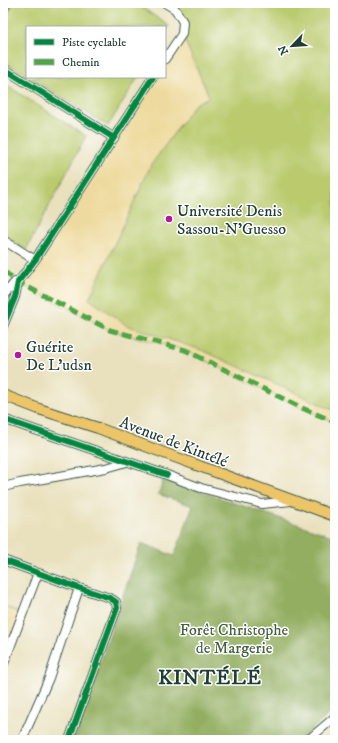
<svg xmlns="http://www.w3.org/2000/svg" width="338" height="743" font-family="'IM FELL DW Pica',serif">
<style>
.green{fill:#baca6d;stroke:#6c8450}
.forest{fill:#93ae60;stroke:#59764a}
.sand{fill:#eeda9e;stroke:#868c69}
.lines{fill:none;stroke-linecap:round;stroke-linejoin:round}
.minor-casing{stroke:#3d5649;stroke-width:10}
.major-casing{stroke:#3d5649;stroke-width:12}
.minor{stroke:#fff;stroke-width:8}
.major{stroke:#edc569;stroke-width:10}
.quiet{stroke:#4fa644;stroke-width:5;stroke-dasharray:10 5;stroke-linecap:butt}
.cycleway-casing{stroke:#fff;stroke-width:8}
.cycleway{stroke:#00873e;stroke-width:6}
.poi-dot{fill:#b5179e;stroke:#fff;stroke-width:1.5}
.labels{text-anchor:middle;stroke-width:3;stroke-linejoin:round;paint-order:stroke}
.poi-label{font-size:16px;fill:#1f3d34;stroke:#fff;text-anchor:start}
.street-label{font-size:16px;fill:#1f3d34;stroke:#fff}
.park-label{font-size:16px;fill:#466042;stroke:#fff}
.district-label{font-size:20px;font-weight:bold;letter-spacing:1px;fill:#1f3d34;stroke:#fff}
</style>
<rect width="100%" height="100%" fill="#fff"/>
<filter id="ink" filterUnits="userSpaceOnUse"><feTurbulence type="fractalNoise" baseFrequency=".025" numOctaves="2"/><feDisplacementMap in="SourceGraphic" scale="8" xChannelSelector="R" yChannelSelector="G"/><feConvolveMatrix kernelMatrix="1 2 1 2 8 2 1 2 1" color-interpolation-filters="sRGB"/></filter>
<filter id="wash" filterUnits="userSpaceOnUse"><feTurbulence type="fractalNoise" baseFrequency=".012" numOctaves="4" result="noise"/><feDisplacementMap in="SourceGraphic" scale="16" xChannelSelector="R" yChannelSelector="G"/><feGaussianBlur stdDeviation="0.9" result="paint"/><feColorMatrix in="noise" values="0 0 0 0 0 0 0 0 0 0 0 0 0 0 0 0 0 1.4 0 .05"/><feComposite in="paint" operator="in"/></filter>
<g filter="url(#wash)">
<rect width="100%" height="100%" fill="#e9e1be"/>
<path class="green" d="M14,3h122l33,23 -4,7v-6h-138v49l-24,-15v-40z
M173,3h157l5,3v405l-131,-60 -78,-26 -37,-26 62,-134 44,-61 14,-7 -25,-58 4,-18 -12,-16z
M29,77h109l-30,49z
M3,83l83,53 -60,114 -23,-15z"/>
<path class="forest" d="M164,479l171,58v172l-35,31h-226c23,-65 44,-131 67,-197l33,13 19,-50 -35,-12z"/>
<path class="sand" d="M184,39l25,58 -14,7 -44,61 -62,134 37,26 78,26 131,60v11l-33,-14 -117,-58 -75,-20 -92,-48 139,-205h8v-11z
M3,606l18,7 -18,48z"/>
</g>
<g filter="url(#ink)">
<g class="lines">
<g class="minor-casing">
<path id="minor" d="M3,10l4,-7
M165,59l17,-25 1,-12 -8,-13 -10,-6
M3,68l111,70
M3,240l32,20
M3,297l1,-2 11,-13h3
M3,326l12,-29 3,-15 17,-22 118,-183
M3,419l164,56 34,13 61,16 29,-3
M3,487l17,-4 86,-15 21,-6
M3,560l76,28 31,10 6,4 1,6 -48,132
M3,666l35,-93
M22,740l27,-62 30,-90
M308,740l27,-23"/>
</g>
<g class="major-casing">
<path id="major" d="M3,395l36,14 59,19 74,28 163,60"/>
</g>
<use href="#minor" class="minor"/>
<use href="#major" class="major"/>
<path class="quiet" d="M3,273h3l12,9 92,48 75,20 117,58 33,14"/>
<g class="cycleway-casing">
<path id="cycleway" d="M3,68l111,70
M3,326l12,-29 3,-15 17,-22 118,-183
M3,419l164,56
M3,560l76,28 31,10 6,4 1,6 -48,132"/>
</g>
<use href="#cycleway" class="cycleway"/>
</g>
</g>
<g class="poi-dot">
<circle cx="169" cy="219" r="4"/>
<circle cx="18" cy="355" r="4"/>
</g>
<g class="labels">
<g class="poi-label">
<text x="177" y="216">Université Denis<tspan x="177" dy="18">Sassou-N'Guesso</tspan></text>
<text x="26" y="352">Guérite<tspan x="26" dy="18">De L'udsn</tspan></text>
</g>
<g class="street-label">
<text transform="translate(174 441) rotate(21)" y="6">Avenue de Kintélé</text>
</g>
<g class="park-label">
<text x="234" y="635">Forêt Christophe<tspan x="234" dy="18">de Margerie</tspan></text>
</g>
<g class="district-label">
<text x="210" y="684">KINTÉLÉ</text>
</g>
</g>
<rect width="338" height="743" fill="none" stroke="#fff" stroke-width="16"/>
<rect x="26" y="26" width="140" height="52" fill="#ffffff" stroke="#a5b1ae"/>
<rect x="34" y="39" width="20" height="6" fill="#00873e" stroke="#a5b1ae"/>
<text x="62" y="46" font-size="12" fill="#1f3d34">Piste cyclable</text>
<rect x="34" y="59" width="20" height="6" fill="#4fa644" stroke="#a5b1ae"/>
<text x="62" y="66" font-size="12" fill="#1f3d34">Chemin</text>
<g transform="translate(292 46) rotate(245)" stroke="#ffffff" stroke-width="3" paint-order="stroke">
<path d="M0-3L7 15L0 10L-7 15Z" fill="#1f3d34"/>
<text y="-6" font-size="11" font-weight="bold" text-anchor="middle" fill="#1f3d34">N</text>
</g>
</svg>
